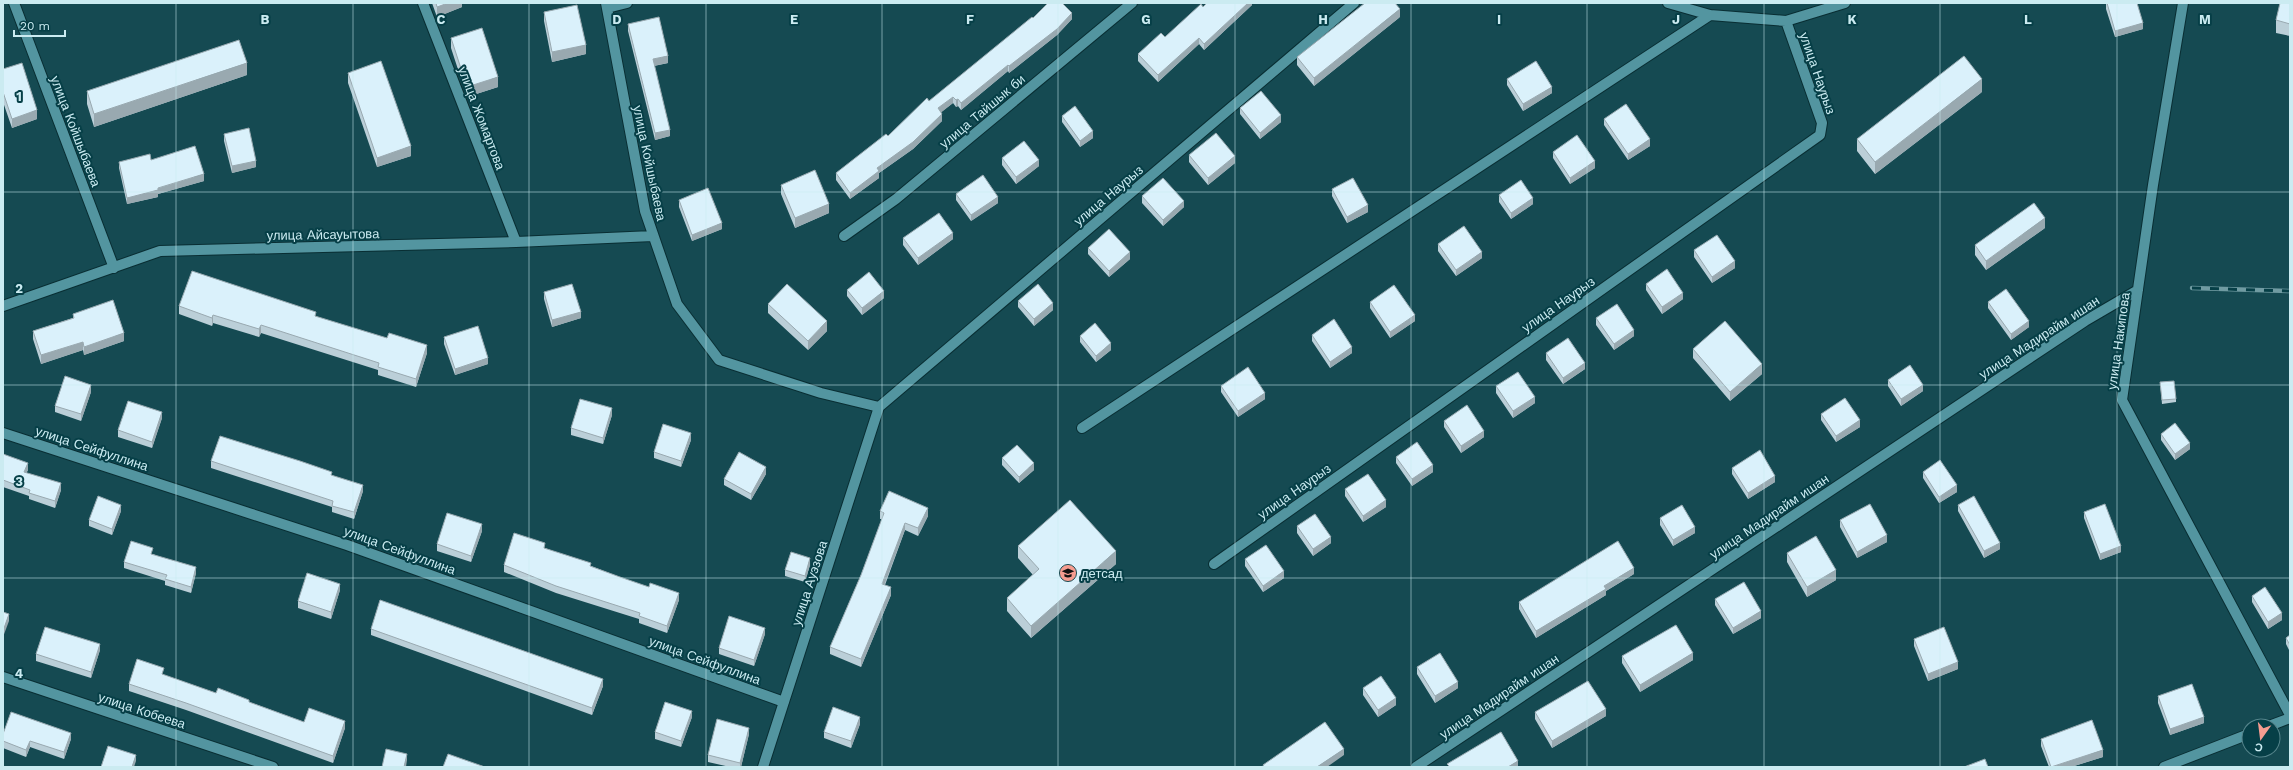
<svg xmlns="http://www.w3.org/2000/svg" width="2293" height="770" font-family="'Work Sans',sans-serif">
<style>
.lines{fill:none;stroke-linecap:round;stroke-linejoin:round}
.minor-casing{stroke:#092e33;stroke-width:12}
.minor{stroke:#5395a0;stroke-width:10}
.rail-casing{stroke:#709ba2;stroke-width:4.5}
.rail{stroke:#063f47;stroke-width:3;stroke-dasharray:9;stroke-linecap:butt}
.wall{fill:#bbcfd8}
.shaded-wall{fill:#99a9b0}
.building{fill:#daf1fb;stroke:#99a9b0}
.grid{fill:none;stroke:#cbebf1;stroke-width:1;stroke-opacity:0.55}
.labels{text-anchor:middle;stroke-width:4;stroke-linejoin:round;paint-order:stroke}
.street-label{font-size:13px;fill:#cbebf1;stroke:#063f47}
.poi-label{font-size:13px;fill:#cbebf1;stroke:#063f47;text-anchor:start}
.grid-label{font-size:13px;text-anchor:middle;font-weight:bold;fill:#cbebf1;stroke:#063f47;stroke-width:4;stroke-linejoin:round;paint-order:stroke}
</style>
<rect width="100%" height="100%" fill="#154a52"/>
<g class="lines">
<g class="minor-casing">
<path id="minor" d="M14,3l100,265
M423,3l93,239
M606,3l39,208 32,93 42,56 102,33 58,14
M1668,3l42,12 76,6 59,-18
M2183,3l-30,182 -31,215 168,315
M607,8l20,-5
M844,236l52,-37 236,-196
M3,306l157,-55 356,-9 137,-6
M879,407l475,-404
M1082,428l628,-413
M3,433l344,112 437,157
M1214,564l606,-429 2,-12 -36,-102
M3,677l270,90
M2269,726l21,-8
M763,767l116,-360
M1416,767l669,-446 53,-31
M2164,767l85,-33"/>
</g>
<use href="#minor" class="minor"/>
<g class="rail-casing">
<path id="rail" d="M2192,288l98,3"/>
</g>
<use href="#rail" class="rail"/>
</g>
<path class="wall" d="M432,3h30v4l-25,10z
M1252,3v2l-48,45 -5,-6 -41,38 -20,-21v-7l27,-17 38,-30z
M2106,3l37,26 -28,8 -9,-28z
M2290,3v33l-14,-3v-13z
M544,12l42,42 -34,8 -8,-41z
M1400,17l-86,69 -17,-21v-8z
M1033,18l39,1 -15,16 -48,38 -1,-2 -47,39 -3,-4 -2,1 -3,-4 -12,9 1,9 -29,28 -34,24v5l-29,21 -14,-19v-7l52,-37 41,-35z
M628,24l40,39 -14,3 16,70 -15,4 -27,-109z
M451,38l47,49 -31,10 -16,-49z
M3,69l34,50 -25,9 -9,-26z
M348,73l63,83 -34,11 -29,-84z
M247,75l-153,52 -7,-23v-13z
M1507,79l45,14 -29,18 -16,-26z
M1982,92l-107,82 -18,-23v-12z
M1240,108l41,14 -21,17 -20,-25z
M1062,116l31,22 -13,9 -18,-25z
M1604,119l46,27 -22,14 -24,-35z
M224,134l32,33 -24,6 -8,-32z
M1553,152l42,16 -25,16 -17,-26z
M1189,155l46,8 -27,22 -19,-23z
M1002,158l37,8 -23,18 -14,-19z
M151,160l53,21 -46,13v3l-31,7 -8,-36v-6z
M781,185l48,28 -34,15 -14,-34z
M1332,189l36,23 -21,11 -15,-27z
M956,194l42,9 -27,18 -15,-21z
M1499,195l34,9 -22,15 -12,-17z
M1142,196l42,11 -21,19 -21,-23z
M679,200l43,29 -30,12 -13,-34z
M2045,228l-59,42 -11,-15v-10z
M903,238l50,1 -35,26 -15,-20z
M1438,244l44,14 -26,18 -18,-25z
M1088,248l42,11 -21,18 -21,-23z
M1694,250l41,18 -23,15 -18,-26z
M1646,284l37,15 -21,15 -16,-24z
M847,290l37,8 -22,17 -15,-19z
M544,292l37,26 -29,9 -8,-28z
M1018,301l35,9 -19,16 -16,-19z
M1370,302l45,19 -25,17 -20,-30z
M1988,302l41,25 -18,13 -23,-32z
M768,304l59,27 -19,19 -40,-37z
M179,306l137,11 111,36 -11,34 -38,-12v-5l-117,-37 -2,4 -46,-14 -1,3 -33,-12z
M73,314l51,27 -40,14 -1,-5 -42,14 -8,-25v-8l40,-13z
M1596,318l38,18 -20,14 -18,-25z
M1312,335l40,18 -22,15 -18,-27z
M1080,336l31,14 -15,12 -16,-20z
M444,337l44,27 -33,11 -11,-31z
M1693,349l69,25 -32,27 -37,-43z
M1546,353l39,16 -22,15 -17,-24z
M1888,380l35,11 -22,15 -13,-20z
M2160,382l16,17v3l-14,2z
M1221,386l44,13 -27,18 -17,-25z
M1496,386l39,17 -22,15 -17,-25z
M91,392l-10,29 -26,-9v-6z
M1821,414l39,13 -24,15 -15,-22z
M612,415l-9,29 -32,-9v-7z
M162,418l-10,30 -34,-11v-7z
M1444,421l40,16 -23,16 -17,-26z
M2161,434l29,15 -15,11 -14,-20z
M691,440l-10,27 -27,-9v-6z
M3,454l25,16 -2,3 35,17 -6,18 -26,-9v-3l-26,-9z
M1396,457l37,15 -21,14 -16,-23z
M1002,458l32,12 -15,13 -17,-18z
M211,461l121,14 31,16 -9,28 -22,-7v-5l-121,-39z
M1732,468l43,14 -27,17 -16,-25z
M1923,472l34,20 -18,11 -16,-25z
M766,474l-15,26 -27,-15v-6z
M1345,489l41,18 -23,15 -18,-26z
M1958,505l42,44 -16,9 -26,-47z
M121,511l-9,24 -23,-9v-6z
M880,511l48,5 -10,20 -13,-6 -20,55 6,10 -30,72 -31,-13v-7l31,-72 21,-56h-2z
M2084,512l37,40 -21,8 -16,-42z
M1660,518l35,15 -22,13 -13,-21z
M1840,520l47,22 -30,16 -17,-31z
M1297,526l34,17 -18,13 -16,-23z
M482,531l-11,31 -34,-11v-7z
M1018,546l98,18 -85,74 -24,-27v-13l26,-23 -15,-17z
M545,548l46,18 88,34 -12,33 -28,-10v-4l-83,-26 -52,-21v-7z
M1787,553l49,27 -29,17 -20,-35z
M153,554l43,19 -5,20 -26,-8v-4l-41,-13v-6z
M1245,559l39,19 -21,14 -18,-26z
M810,565l-5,17 -20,-6v-6z
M1634,574l-28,17v4l-70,43 -17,-29v-7z
M340,590l-9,29 -33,-11v-7z
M2252,596l30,24 -14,9 -16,-27z
M1715,599l46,19 -28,16 -18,-29z
M371,629l232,57 -11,29 -221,-80z
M765,634l-11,32 -35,-12v-6z
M2290,635v17l-4,-8v-6z
M1914,639l44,30 -30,12 -14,-35z
M100,650l-9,28 -55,-17v-7z
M1622,656l71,4 -53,32 -18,-29z
M1417,667l41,21 -23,15 -18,-29z
M164,675l52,18 33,9 55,20 41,6 -12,35 -147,-53 -57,-19v-7z
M1363,688l33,17 -18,12 -15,-22z
M2158,696l46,27 -34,12 -12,-32z
M1535,712l71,4 -54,32 -17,-29z
M692,717l-11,30 -26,-8v-7z
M860,724l-9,24 -27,-10v-6z
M3,734l68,5 -7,20 -34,-12 -4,10 -23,-9z
M749,734l-8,33h-11l-22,-5v-7z
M2041,739l62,18 -32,10h-22l-8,-21z"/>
<path class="shaded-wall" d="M448,3h14v4l-25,10v-10z
M1248,3h4v2l-48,45v-6z
M1400,9v8l-86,69v-8z
M1072,13v6l-15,16 -48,38v-7z
M2143,23v6l-28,8v-6z
M1199,38v6l-41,38v-7z
M586,45v9l-34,8v-10z
M668,56v7l-15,3v-7z
M247,63v12l-153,52v-13z
M1008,65v6l-47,39v-7z
M498,77v10l-31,10v-10z
M1982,79v13l-107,82v-12z
M1552,87v6l-29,18v-7z
M953,97v6l-15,12v-7z
M958,99v7l-2,1v-7z
M37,110v9l-25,9v-9z
M942,114v7l-29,28 -34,24v5l-29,21v-6l27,-25z
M1281,115v7l-21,17v-6z
M670,130v6l-15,4v-7z
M1093,131v7l-13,9v-6z
M1650,139v7l-22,14v-6z
M411,146v10l-34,11v-9z
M1235,156v7l-27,22v-7z
M1039,160v6l-23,18v-7z
M256,161v6l-24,6v-7z
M1595,161v7l-25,16v-6z
M204,174v7l-46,13v3l-31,7v-6z
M998,197v6l-27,18v-6z
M1533,198v6l-22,15v-6z
M1184,201v6l-21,19v-6z
M829,204v9l-34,15v-10z
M1368,205v7l-21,11v-6z
M2045,218v10l-59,42v-9z
M722,223v6l-30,12v-6z
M953,233v6l-35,26v-7z
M1130,252v7l-21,18v-6z
M1482,252v6l-26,18v-6z
M1735,261v7l-23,15v-6z
M884,291v7l-22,17v-7z
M1683,293v6l-21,15v-7z
M1053,303v7l-19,16v-7z
M581,312v6l-29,9v-7z
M213,315v8l-1,3v-8z
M1415,315v6l-25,17v-6z
M827,321v10l-19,19v-9z
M2029,321v6l-18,13v-6z
M261,325v8l-2,4v-8z
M1634,330v6l-20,14v-6z
M124,333v8l-40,14v-8z
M83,342v8l-42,14v-9z
M1111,343v7l-15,12v-6z
M427,345v8l-11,34v-8z
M1352,347v6l-22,15v-6z
M488,358v6l-33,11v-6z
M1585,363v6l-22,15v-6z
M1762,364v10l-32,27v-9z
M91,385v7l-10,29v-7z
M1923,385v6l-22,15v-7z
M1265,393v6l-27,18v-6z
M1535,397v6l-22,15v-7z
M612,408v7l-9,29v-6z
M162,412v6l-10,30v-6z
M1860,420v7l-24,15v-6z
M1484,431v6l-23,16v-7z
M691,433v7l-10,27v-6z
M2190,443v6l-15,11v-6z
M28,463v7l-4,8v-6z
M1034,463v7l-15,13v-6z
M1433,465v7l-21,14v-7z
M766,467v7l-15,26v-6z
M1775,476v6l-27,17v-6z
M61,483v7l-6,18v-7z
M363,485v6l-9,28v-7z
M1957,485v7l-18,11v-6z
M1386,500v7l-23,15v-6z
M121,505v6l-9,24v-6z
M928,508v8l-10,20v-8z
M905,523v7l-23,61v-7z
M482,524v7l-11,31v-6z
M1695,527v6l-22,13v-6z
M1887,535v7l-30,16v-6z
M1331,537v6l-18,13v-7z
M2000,543v6l-16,9v-7z
M2121,546v6l-21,8v-6z
M1116,551v13l-85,74v-12z
M810,558v7l-5,17v-6z
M196,567v6l-5,20v-6z
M1634,568v6l-28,17v4l-70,43v-7l68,-45z
M1836,570v10l-29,17v-10z
M1284,571v7l-21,14v-6z
M340,584v6l-9,29v-7z
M891,587v8l-30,72v-8z
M679,593v7l-12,33v-7z
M1761,611v7l-28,16v-6z
M2282,613v7l-14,9v-7z
M9,614v7l-6,16v-6z
M765,628v6l-11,32v-6z
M100,644v6l-9,28v-6z
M1693,653v7l-53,32v-7z
M1958,662v7l-30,12v-7z
M603,679v7l-11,29v-7z
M1458,682v6l-23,15v-7z
M1396,698v7l-18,12v-7z
M1606,709v7l-54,32v-7z
M692,711v6l-11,30v-6z
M860,717v7l-9,24v-7z
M2204,717v6l-34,12v-6z
M345,721v7l-12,35v-7z
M749,728v6l-8,33h-1v-4z
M71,733v6l-7,20v-7z
M30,741v6l-4,10v-7z
M1344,749v6l-17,12h-10z
M2103,750v7l-32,10h-20z
M407,754v6l-1,7h-2z
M136,755v6l-2,6h-2z
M1518,761v6h-10z"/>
<path class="building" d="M436,3h12l-11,4z
M1048,3h14l10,10 -15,16 -48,37 -1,-1 -47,38 -3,-4 -2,1 -3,-3 -15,11 4,6 -29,28 -36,26 2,3 -29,22 -14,-20 50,-39 2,2 39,-38 2,3 103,-84 1,1z
M1207,3h41l-44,41 -5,-6 -41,37 -20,-21 23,-21 4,4 36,-33 2,3z
M1365,3h30l5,6 -86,69 -17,-21z
M2107,3h30l6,20 -28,8z
M2280,3h10v21l-14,-4z
M577,5l9,40 -34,7 -8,-40z
M659,17l9,39 -15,3 17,71 -15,3 -27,-109z
M482,28l16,49 -31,10 -16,-49z
M239,40l8,23 -153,51 -7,-23z
M1964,56l18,23 -107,83 -18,-23z
M381,61l30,85 -34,12 -29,-85z
M1536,61l16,26 -29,17 -16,-25z
M22,63l15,47 -25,9 -9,-27v-23z
M1261,91l20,24 -21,18 -20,-25z
M1626,104l24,35 -22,15 -24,-35z
M1075,106l18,25 -13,10 -18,-25z
M249,128l7,33 -24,5 -8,-32z
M1216,133l19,23 -27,22 -19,-23z
M1577,135l18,26 -25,17 -17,-26z
M1024,141l15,19 -23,17 -14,-19z
M195,146l9,28 -46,14v2l-31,8 -8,-36 31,-8 1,6z
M815,170l14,34 -34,14 -14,-33z
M983,175l15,22 -27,18 -15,-21z
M1163,178l21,23 -21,19 -21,-24z
M1353,178l15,27 -21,12 -15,-28z
M1521,180l12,18 -22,15 -12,-18z
M708,188l14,35 -30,12 -13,-35z
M2034,203l11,15 -59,43 -11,-16z
M939,213l14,20 -35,25 -15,-20z
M1464,226l18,26 -26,18 -18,-26z
M1109,229l21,23 -21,19 -21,-23z
M1717,235l18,26 -23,16 -18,-27z
M1667,269l16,24 -21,14 -16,-23z
M192,271l124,41 -1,4 72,22 2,-5 38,12 -11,34 -38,-12 1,-4 -118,-38 -2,4 -46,-14 -1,3 -33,-12z
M869,272l15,19 -22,17 -15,-18z
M572,284l9,28 -29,8 -8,-28z
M787,284l40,37 -19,20 -40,-37z
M1038,284l15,19 -19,16 -16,-18z
M1394,285l21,30 -25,17 -20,-30z
M2006,289l23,32 -18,13 -23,-32z
M113,300l11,33 -40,14 -1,-5 -42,13 -8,-24 41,-13 -1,-4z
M1617,304l17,26 -20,14 -18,-26z
M1334,319l18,28 -22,15 -18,-27z
M1725,321l37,43 -32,28 -37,-43z
M1095,323l16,20 -15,13 -16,-20z
M478,326l10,32 -33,11 -11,-32z
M1568,338l17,25 -22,15 -17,-25z
M1910,365l13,20 -22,14 -13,-19z
M1248,367l17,26 -27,18 -17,-25z
M1518,372l17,25 -22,14 -17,-25z
M65,376l26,9 -10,29 -26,-8z
M2174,381l2,18 -14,1 -2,-18z
M1845,398l15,22 -24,16 -15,-22z
M580,399l32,9 -9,30 -32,-10z
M128,401l34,11 -10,30 -34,-12z
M1467,405l17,26 -23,15 -17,-25z
M2175,423l15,20 -15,11 -14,-20z
M663,424l28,9 -10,28 -27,-9z
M220,436l80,25 32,11 -1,3 32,10 -9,27 -22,-6 1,-5 -122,-40z
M1417,442l16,23 -21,14 -16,-22z
M1017,445l17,18 -15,14 -17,-19z
M1760,450l15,26 -27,17 -16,-25z
M739,452l27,15 -15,27 -27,-15z
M3,454l25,9 -4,9 37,11 -6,18 -26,-8 1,-3 -27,-10z
M1940,460l17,25 -18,12 -16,-25z
M1368,474l18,26 -23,16 -18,-27z
M889,491l39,17 -10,20 -13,-5 -23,61 9,3 -30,72 -31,-12 31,-72 23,-62 -4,-2z
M98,496l23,9 -9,24 -23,-9z
M1974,496l26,47 -16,8 -26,-46z
M1070,500l46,51 -85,75 -24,-28 32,-29 -21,-23z
M1870,504l17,31 -30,17 -17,-32z
M2105,504l16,42 -21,8 -16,-42z
M1682,505l13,22 -22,13 -13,-22z
M447,513l35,11 -11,32 -34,-12z
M1315,514l16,23 -18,12 -16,-23z
M514,533l31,10 -1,5 47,15 -1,3 30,11 29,10 1,-4 29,10 -12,33 -28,-10 1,-3 -84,-27 -52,-21z
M1816,536l20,34 -29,17 -20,-34z
M131,541l22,7 -2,6 45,13 -5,20 -26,-8 2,-4 -43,-13z
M1618,541l16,27 -30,18 2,3 -70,42 -17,-29z
M1266,545l18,26 -21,15 -18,-27z
M791,552l19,6 -5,18 -20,-6z
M307,573l33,11 -9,28 -33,-11z
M1744,582l17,29 -28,17 -18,-29z
M2265,587l17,26 -14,9 -16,-26z
M380,600l223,79 -11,29 -221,-79z
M3,612l6,2 -6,17z
M729,616l36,12 -11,32 -35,-12z
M1676,625l17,28 -53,32 -18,-29z
M45,627l55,17 -9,28 -55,-18z
M1944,627l14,35 -30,12 -14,-35z
M2290,635v10l-4,-7z
M1440,653l18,29 -23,14 -18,-29z
M137,659l27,9 -2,6 54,19 2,-5 31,12v2l55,20 5,-14 36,13 -12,35 -147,-53 -57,-19z
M1381,676l15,22 -18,12 -15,-22z
M1588,681l18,28 -54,32 -17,-29z
M2192,684l12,33 -34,12 -12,-33z
M665,702l27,9 -11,30 -26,-9z
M833,707l27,10 -9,24 -27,-9z
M11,712l60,21 -7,19 -34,-11 -4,9 -23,-9v-7z
M717,719l32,9 -9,35 -32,-8z
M2092,720l11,30 -52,17 -10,-28z
M1325,722l19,27 -27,18h-53l-1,-2z
M1501,732l17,29 -10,6h-58l-3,-3z
M108,746l28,9 -4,12h-31z
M386,749l21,5 -3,13h-22z
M448,754l37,13h-42z
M1985,759l3,8h-24z"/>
<path class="grid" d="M176,3v764M353,3v764M529,3v764M706,3v764M882,3v764M1058,3v764M1235,3v764M1411,3v764M1587,3v764M1764,3v764M1940,3v764M2117,3v764M3,192h2287M3,385h2287M3,578h2287"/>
<defs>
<g id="school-disc" transform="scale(0.9)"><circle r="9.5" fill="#f59c90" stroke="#063f47"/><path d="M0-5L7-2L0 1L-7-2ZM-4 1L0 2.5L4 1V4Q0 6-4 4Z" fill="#111"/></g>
</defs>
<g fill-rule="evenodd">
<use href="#school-disc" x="1068" y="573"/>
</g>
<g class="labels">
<g class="street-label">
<text transform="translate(1818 73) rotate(71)" y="5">улица Наурыз</text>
<text transform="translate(982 111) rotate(-40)" y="5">улица Тайшык би</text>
<text transform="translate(482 118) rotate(69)" y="5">улица Жомартова</text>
<text transform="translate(76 131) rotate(69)" y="5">улица Койшыбаева</text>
<text transform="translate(650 163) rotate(78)" y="5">улица Койшыбаева</text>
<text transform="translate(1108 195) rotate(-40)" y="5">улица Наурыз</text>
<text transform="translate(323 234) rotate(-1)" y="5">улица Айсауытова</text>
<text transform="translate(1558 304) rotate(-35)" y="5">улица Наурыз</text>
<text transform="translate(2039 337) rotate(-33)" y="5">улица Мадирайм ишан</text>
<text transform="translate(2118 341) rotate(-82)" y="5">улица Накипова</text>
<text transform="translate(92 448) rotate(18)" y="5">улица Сейфуллина</text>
<text transform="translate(1294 491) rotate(-35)" y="5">улица Наурыз</text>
<text transform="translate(1769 516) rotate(-34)" y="5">улица Мадирайм ишан</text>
<text transform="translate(400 550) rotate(20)" y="5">улица Сейфуллина</text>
<text transform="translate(809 583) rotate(-72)" y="5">улица Ауэзова</text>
<text transform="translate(705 660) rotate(20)" y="5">улица Сейфуллина</text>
<text transform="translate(1499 696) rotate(-34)" y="5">улица Мадирайм ишан</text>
<text transform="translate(142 710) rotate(18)" y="5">улица Кобеева</text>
</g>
<g class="poi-label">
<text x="1081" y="578">детсад</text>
</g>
</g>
<g class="grid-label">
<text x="265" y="24">B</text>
<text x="441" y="24">C</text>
<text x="617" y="24">D</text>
<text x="794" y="24">E</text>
<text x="970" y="24">F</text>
<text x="1146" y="24">G</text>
<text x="1323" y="24">H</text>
<text x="1499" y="24">I</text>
<text x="1676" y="24">J</text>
<text x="1852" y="24">K</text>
<text x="2028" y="24">L</text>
<text x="2205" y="24">M</text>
<text x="19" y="101">1</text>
<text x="19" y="293">2</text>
<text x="19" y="486">3</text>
<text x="19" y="678">4</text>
</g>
<rect width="2293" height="770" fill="none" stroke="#cbebf1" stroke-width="8"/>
<g transform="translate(2261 738) rotate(194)"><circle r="19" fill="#063f47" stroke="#55848b"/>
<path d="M0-3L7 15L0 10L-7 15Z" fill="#f59c90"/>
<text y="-6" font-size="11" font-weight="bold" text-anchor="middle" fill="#cbebf1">С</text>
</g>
<path d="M14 30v6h51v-6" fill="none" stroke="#cbebf1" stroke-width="2"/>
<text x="20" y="30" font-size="12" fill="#cbebf1" stroke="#063f47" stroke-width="3" paint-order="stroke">20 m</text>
</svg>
